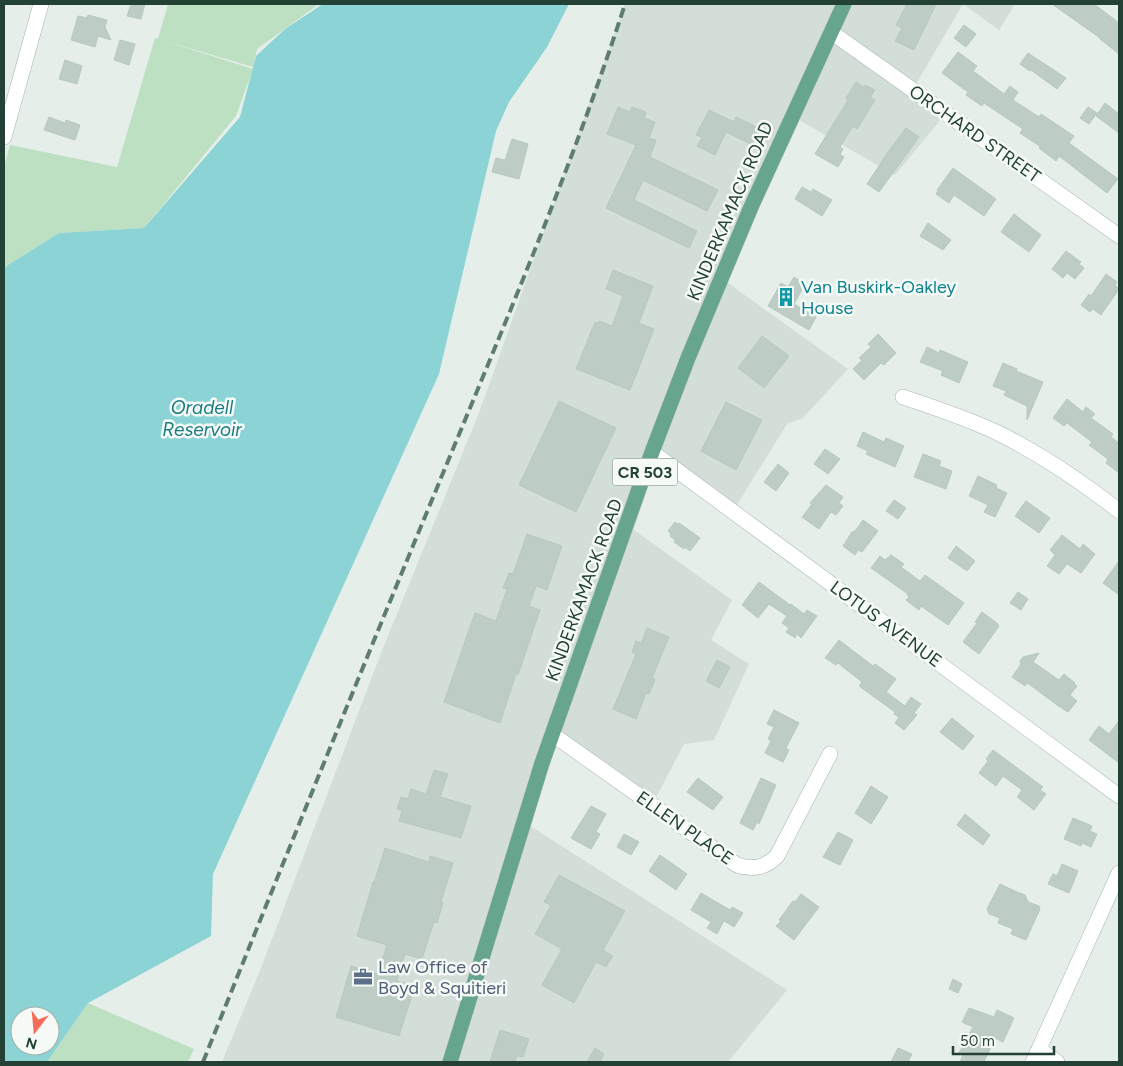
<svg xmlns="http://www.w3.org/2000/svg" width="1123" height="1066" font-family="Figtree,sans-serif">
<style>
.built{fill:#d3ded8}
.green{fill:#bde0c2}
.water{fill:#8bd3d5;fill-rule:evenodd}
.building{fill:#bdccc4;stroke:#b7c9bf}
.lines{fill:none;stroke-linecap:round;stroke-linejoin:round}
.minor-casing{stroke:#a7b7af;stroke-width:16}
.primary-casing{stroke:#c1cac6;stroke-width:16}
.minor{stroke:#fff;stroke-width:15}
.primary{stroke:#68a58e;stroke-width:15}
.rail{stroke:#5e7d70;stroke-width:4;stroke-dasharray:10 5;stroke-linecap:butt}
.labels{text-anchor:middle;stroke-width:5;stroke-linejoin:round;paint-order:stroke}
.shield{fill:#f6faf7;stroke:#62786f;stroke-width:1}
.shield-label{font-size:16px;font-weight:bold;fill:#234135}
.street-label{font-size:18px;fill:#234135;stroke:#f6faf7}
.culture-label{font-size:18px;fill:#0d838f;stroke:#f6faf7;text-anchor:start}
.service-label{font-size:18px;fill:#4e5e75;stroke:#f6faf7;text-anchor:start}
.water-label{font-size:19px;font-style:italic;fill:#1a7c80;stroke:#f6faf7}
</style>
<rect width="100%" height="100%" fill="#e5eee9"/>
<path class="built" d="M625,4h390l-16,26 -36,-26 -50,85 33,24 -51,62 -103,-59 -71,162 127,91 -45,49 -16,6 -54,87 -80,-58 -26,72 105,75 -21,40 38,24 -35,76 -30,4 -32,61 -99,-70 -29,87 263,168 -59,72h-506l39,-94 122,-320 96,-235z"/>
<path class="green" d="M168,4h151l-62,45 -4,18 -95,-28z
M155,38l98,31 -17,47 -92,112 -85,5 -51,32 -4,4v-102l6,-22 107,22z
M88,1003l106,46 -6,13h-141z"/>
<path class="water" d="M323,4h246l-22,43 -38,55 -13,29 -57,243 -226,500 -2,62 -123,67 -41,59h-43v-793l4,-4 51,-32 85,-5 96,-111 16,-61 29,-27zM20,1016h30v30h-30z"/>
<path class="building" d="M131,4h14l-4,15 -14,-3z
M907,4h29l-22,46 -19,-9 7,-13 -6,-3z
M1052,4h42l25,19v31l-19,-15v-1z
M88,15l19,5 -2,7 6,13 -13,-4 -3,11 -24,-7 7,-24 9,2z
M964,25l12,9 -10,13 -12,-9z
M120,40l15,4 -6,21 -15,-5z
M958,52l19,14 -4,5 31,23 6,-8 8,6 -5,8 26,17 2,-3 33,22 -5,7 49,36 -11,14 -48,-37 -3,5 -17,-13 2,-1 -21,-14 3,-4 -39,-26 -2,3 -16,-11 2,-3 -26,-19z
M1028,53l38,25 -9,11 -26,-19 -1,1 -10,-7z
M65,60l17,6 -5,18 -18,-5z
M856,82l8,5 1,-2 10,5 -5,8 5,2 -18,29 -4,-3 -13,21 3,2 -3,5 4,3 -6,10 -23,-13 33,-54 -2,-2z
M1105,103l14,11v19l-23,-17z
M618,107l12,5 2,-5 14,5 -2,6 11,4 -6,16 7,2 -6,17 68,33 -11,21 -64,-31 -9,20 63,31 -8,17 -83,-40 30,-63 -29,-11z
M1088,107l9,6 -8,11 -9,-6z
M709,110l25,12 2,-5 29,14 -8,16 -31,-15 -11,23 -18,-9 5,-9 -6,-2z
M49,117l16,6 1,-3 14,5 -5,15 -31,-10z
M906,128l13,9 -40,55 -12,-8 21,-32z
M512,139l16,5 -9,35 -27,-7 4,-14 9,2z
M953,168l43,31 -12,17 -30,-21 -5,8 -13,-9 2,-3 -1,-1z
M802,187l9,5 2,-3 19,11 -10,16 -27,-17z
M1014,214l27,21 -12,17 -28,-20z
M928,223l23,17 -8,10 -23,-14z
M1066,251l15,11 -2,2 5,4 -9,11 -8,-6 -4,5 -11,-9z
M613,270l40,16 -14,37 15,6 -24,61 -54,-21 19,-47 3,1 1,-2 13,5 11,-30 -17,-7z
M1106,274l11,8 -2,3 4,4 -18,26 -8,-6 -3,3 -9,-7 8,-11 2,2z
M794,277l11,7 -11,20 22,13 -7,13 -41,-24 13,-23 7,4z
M878,334l18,19 -12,12 -3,-2 -17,17 -11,-11 9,-9 -3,-2 12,-11 -3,-3z
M762,336l27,20 -25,32 -26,-20z
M927,347l12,6 1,-3 28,12 -9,21 -18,-8 2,-4 -23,-9z
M1003,363l14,6 -1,2 27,11 -16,38v-14l-23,-11 2,-4 -13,-5z
M1067,399l16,13 3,-5 9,7 -4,4 22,16 -2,3 8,6v30l-13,-10 2,-4 -19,-14 3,-3 -25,-19 -3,3 -11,-8z
M559,401l57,27 -40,84 -57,-27z
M726,402l36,18 -26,50 -35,-19z
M863,432l21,10 2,-4 18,8 -9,21 -29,-13 2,-3 -11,-5z
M825,449l15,10 -12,15 -14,-10z
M923,454l18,7 -2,5 13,5 -6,18 -32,-12z
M778,464l11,9 -13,18 -12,-9z
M978,476l19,9 -1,3 11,5 -12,24 -11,-5 4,-7 -19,-9z
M826,485l17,12 -4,6 4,3 -7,9 -5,-3 -12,17 -17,-12 10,-13 -2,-1z
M894,500l12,8 -8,11 -12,-8z
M1026,501l24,17 -11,15 -24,-17z
M863,520l15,11 -16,21 -4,-2 -3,5 -12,-9 9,-14 3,-1z
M675,522l3,2 1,-1 21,15 -10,13 -5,-4 -1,2 -10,-7 1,-2 -5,-4 1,-2 -3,-3z
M527,534l35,12 -15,44 -11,-4 -7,20 11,4 -22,65 -2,-1 -16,49 -56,-21 31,-89 21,8 11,-32 -4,-1 6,-15 4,1z
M1062,535l18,14 3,-5 12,10 -14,19 -14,-9 -8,10 -12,-8 8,-11 -5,-5z
M956,546l19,15 -8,10 -19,-13z
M891,555l13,9 -3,3 19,14 5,-6 39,28 -16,22 -27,-19 -2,4 -13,-10 3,-3 -2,-2 1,-1 -37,-26 9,-12 5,4z
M1119,561v34l-16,-12z
M759,582l31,23 1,-1 13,10 3,-4 10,6 -16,22 -4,-4 -2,4 -9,-6 3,-4 -7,-5 5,-7 -18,-12 -11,14 -16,-13z
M1018,592l10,7 -7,11 -11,-7z
M982,612l16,12v1l1,1 -20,28 -16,-12 14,-19 -2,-1z
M647,628l22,9 -17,41 3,1 -6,15 -3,-1 -10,26 -23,-10 23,-55 -4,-2 4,-11 5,2z
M839,640l34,26 2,-2 21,15 -10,13 19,14 6,-9 10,7 -7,9 3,2 -13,15 -9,-7 4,-6 -5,-3 1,-2 -36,-26 3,-4 -24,-19 -2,2 -11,-7z
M1039,653l-6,9 26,18 5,-6 11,9 -1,1 3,2 -7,9 7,6 -9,11 -11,-7 -24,-18 -6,-4 -2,3 -13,-9 9,-13 -1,-3 3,-4z
M717,660l13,7 -11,21 -13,-7z
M774,710l25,13 -13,25 3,2 -6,12 -18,-9 6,-12 -3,-2 6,-12 -7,-3z
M952,718l22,18 -11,14 -23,-18z
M1119,721v42l-30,-23 10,-14 10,8z
M993,750l50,37 -3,3 6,4 -12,16 -17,-13 5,-7 -19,-14 -7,10 -17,-13 9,-12 -2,-2z
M434,770l14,4 -8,23 31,9 -10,32 -62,-17 3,-10 -5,-2 4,-12 7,2 3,-10 15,5z
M698,778l25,19 -10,13 -26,-18z
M761,778l15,7 -17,39 -2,-2 -4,8 -13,-7z
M871,786l17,11 -17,27 -16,-11z
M591,806l15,8 -10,18 4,2 -9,15 -20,-11z
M965,814l25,21 -7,10 -26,-20z
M1073,818l19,8 -2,5 7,3 -6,13 -9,-4 -1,3 -17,-7z
M838,832l15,8 -13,25 -17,-8z
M624,834l15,8 -8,13 -14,-8z
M385,848l44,14 1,-6 23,7 -12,39 2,1 -6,20 -3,-1 -12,37 -17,-5 -8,27 18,5 -16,50 -63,-19 15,-51 27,8 9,-29 -30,-9 16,-54 1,1z
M660,855l27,19 -11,16 -27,-19z
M1062,864l16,7 -9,22 -21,-9 5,-10 4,2z
M559,875l66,36 -22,39 10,6 -7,11 -10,-5 -22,41 -32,-18 20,-36 -27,-15 16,-29 -7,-3z
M1000,884l19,9h1l5,2 3,7 11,4 1,3 -14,31 -15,-6 2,-5 -15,-6 2,-5 -11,-4 -2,-5z
M701,893l29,17 2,-3 11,6 -9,14 -10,-6 -7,13 -10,-6 4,-6 -20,-12z
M801,894l18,13 -25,33 -18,-14 5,-5 -2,-1 14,-19 2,1z
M953,979l9,5 -4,9 -9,-4z
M969,1008l25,9 3,-7 17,8 -11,24 -8,-4 -11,24h-24l3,-7 -4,-2 14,-26 -11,-5z
M500,1030l29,9 -6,18 -6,-1 -2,6h-25z
M595,1048l9,6 -4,8h-13z
M898,1048l14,6 -4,8h-17z"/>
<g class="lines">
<g class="minor-casing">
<path id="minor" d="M831,32l288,204
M4,137l37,-133
M903,397c32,11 67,22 97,37 42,21 82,48 119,77
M652,452l467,344
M552,734l185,131c16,5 28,3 40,-9l53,-102
M1039,1049l18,13
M1033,1062l86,-189"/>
</g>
<g class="primary-casing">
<path id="primary" d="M450,1062l92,-299 110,-311 36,-94 63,-151 93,-203"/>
</g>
<use href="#minor" class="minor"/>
<use href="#primary" class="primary"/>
<path class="rail" d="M203,1062c76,-189 153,-379 231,-567 67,-163 137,-324 191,-491"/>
</g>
<defs>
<g id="building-bare" transform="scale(1.5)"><path d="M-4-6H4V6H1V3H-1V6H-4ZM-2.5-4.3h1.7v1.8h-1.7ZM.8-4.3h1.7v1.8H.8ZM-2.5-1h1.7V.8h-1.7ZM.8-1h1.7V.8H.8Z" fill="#0f9aa8" stroke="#f6faf7" stroke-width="2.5" paint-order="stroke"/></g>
<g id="office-bare" transform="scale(1.5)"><path d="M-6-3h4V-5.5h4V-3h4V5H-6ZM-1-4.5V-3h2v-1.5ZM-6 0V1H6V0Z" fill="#5c6f8a" stroke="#f6faf7" stroke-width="2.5" paint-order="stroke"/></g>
</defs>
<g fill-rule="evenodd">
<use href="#building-bare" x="786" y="297"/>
<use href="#office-bare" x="363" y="977"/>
</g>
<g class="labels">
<rect class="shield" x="612.5" y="458.5" width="65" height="27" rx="4"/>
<g class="shield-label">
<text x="645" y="478">CR 503</text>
</g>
<g class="street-label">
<text transform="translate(975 134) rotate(35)" y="6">ORCHARD STREET</text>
<text transform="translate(730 211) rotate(-67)" y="6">KINDERKAMACK ROAD</text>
<text transform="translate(584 590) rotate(-70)" y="6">KINDERKAMACK ROAD</text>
<text transform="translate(886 624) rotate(36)" y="6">LOTUS AVENUE</text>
<text transform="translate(685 828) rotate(35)" y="6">ELLEN PLACE</text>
</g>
<g class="culture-label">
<text x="801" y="293">Van Buskirk-Oakley<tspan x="801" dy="21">House</tspan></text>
</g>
<g class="service-label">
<text x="378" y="973">Law Office of<tspan x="378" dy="21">Boyd &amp; Squitieri</tspan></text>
</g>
<g class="water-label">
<text x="202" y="414">Oradell<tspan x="202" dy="22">Reservoir</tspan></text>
</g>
</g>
<rect width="1123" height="1066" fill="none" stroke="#234135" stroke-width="10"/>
<g transform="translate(35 1031) rotate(196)"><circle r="24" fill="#f6faf7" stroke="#a2b0a9"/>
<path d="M0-4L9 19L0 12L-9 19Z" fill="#f76d5a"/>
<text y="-8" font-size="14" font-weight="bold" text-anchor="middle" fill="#234135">N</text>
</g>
<path d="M953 1046v8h101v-8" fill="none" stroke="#234135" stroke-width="2.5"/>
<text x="960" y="1046" font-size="15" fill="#234135" stroke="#f6faf7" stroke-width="4" paint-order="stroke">50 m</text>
</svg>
